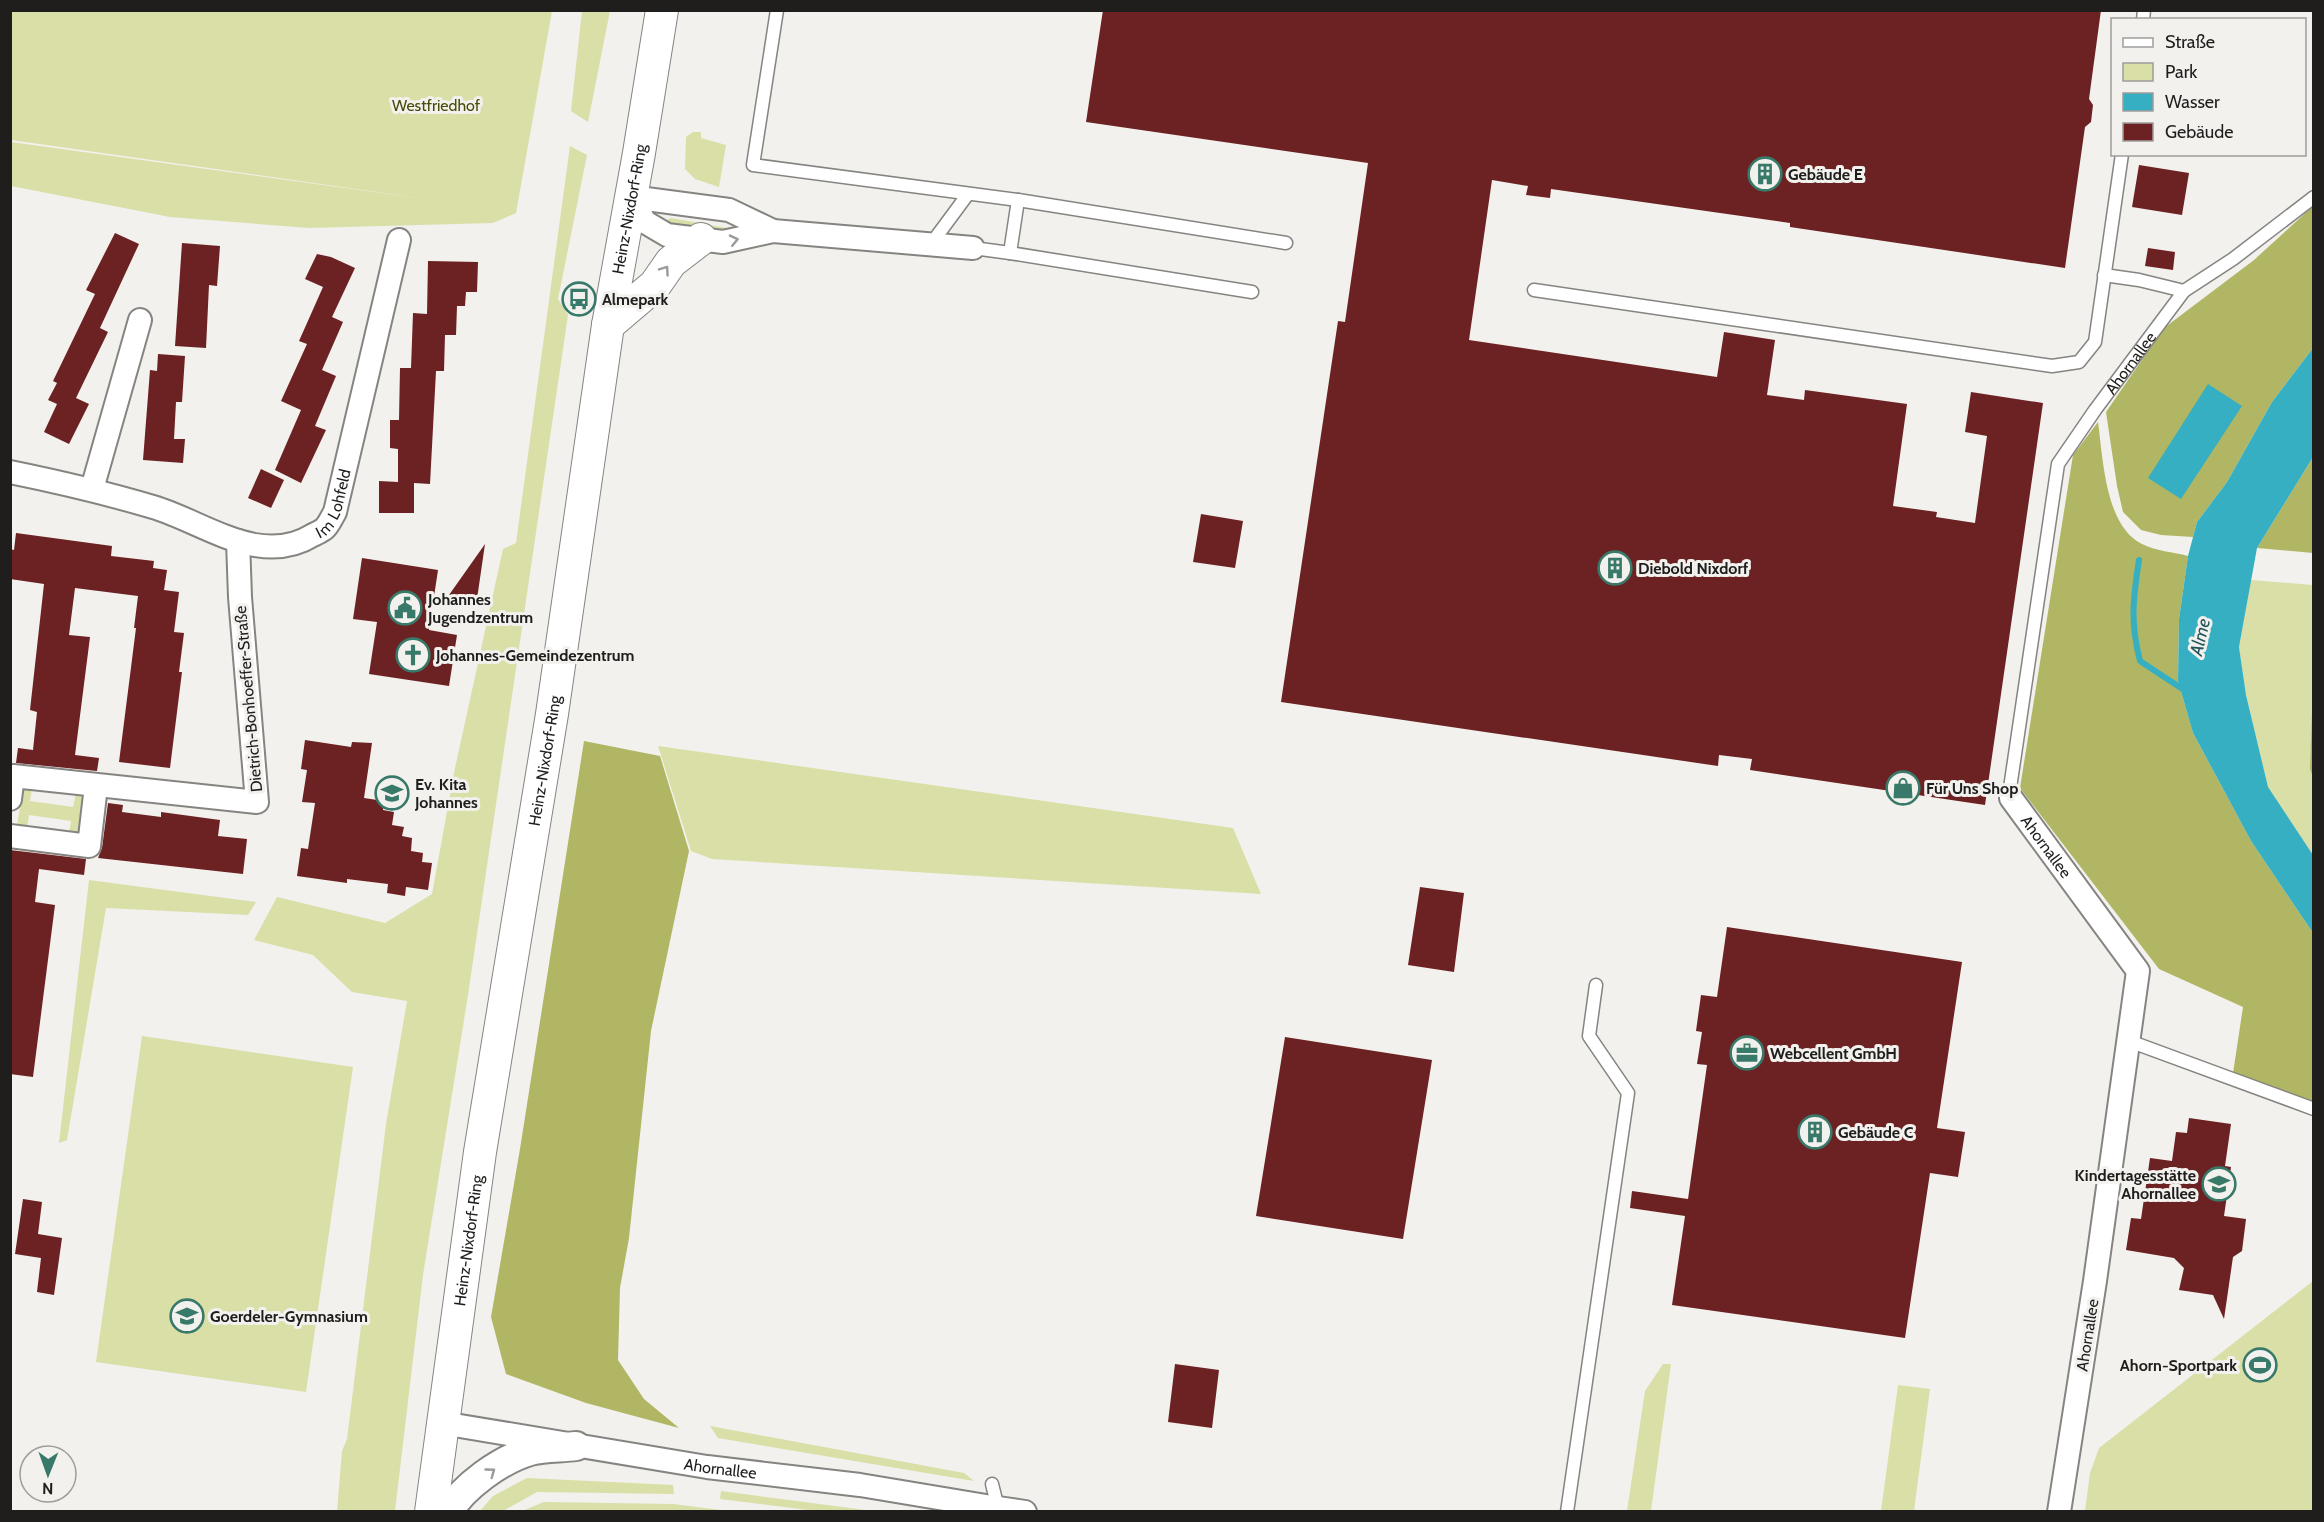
<svg xmlns="http://www.w3.org/2000/svg" width="2324" height="1522" font-family="Cabin,sans-serif">
<style>
.green{fill:#dadfa8}
.forest{fill:#b1b664}
.water{fill:#35afc1}
.lines{fill:none;stroke-linecap:round;stroke-linejoin:round}
.stream{stroke:#35afc1;stroke-width:6}
.building{fill:#6c2122}
.service-casing{stroke:#858481;stroke-width:15}
.minor-casing{stroke:#858481;stroke-width:26}
.tertiary-casing{stroke:#858481;stroke-width:32}
.secondary-casing{stroke:#858481;stroke-width:34}
.service{stroke:#fff;stroke-width:12}
.minor{stroke:#fff;stroke-width:22}
.tertiary{stroke:#fff;stroke-width:28}
.secondary{stroke:#fff;stroke-width:32}
.oneway{stroke:#9a9a99}
.labels{text-anchor:middle;stroke-width:6;stroke-linejoin:round;paint-order:stroke}
.park-label{font-size:16px;fill:#484a09;stroke:#f2f1ed}
.poi-label{font-size:16px;font-weight:bold;fill:#1f1e1d;stroke:#f2f1ed;text-anchor:start}
.street-label{font-size:16px;fill:#1f1e1d;stroke:#f2f1ed}
.water-label{font-size:18px;font-style:italic;fill:#23545d;stroke:#f2f1ed}
</style>
<rect width="100%" height="100%" fill="#f2f1ed"/>
<path class="green" d="M10,11h542l-36,202 -23,10 -184,5 -139,-11 -159,-31v-44l422,58 -422,-60z
M582,11h28l-22,111 -17,-11z
M693,132h8v6l25,7 -7,42 -24,-8 -10,-10 1,-32z
M570,146l17,9 -29,144 10,16 -100,680 -45,280 -28,236h-58l5,-60 5,-12 39,-315 21,-123 -55,-9 -39,-37 -59,-15 23,-43 108,26 47,-29 23,-126 48,-219 13,-6z
M671,218l56,10 1,2 -2,2 -61,-9v-2z
M2251,580l62,5 1,98 -4,86 4,8 -1,78 -45,-67 -22,-93 -7,-48z
M658,746l575,82 28,66 -549,-35 -21,-8z
M23,786l9,1 -2,14 43,6 3,-14 10,1 -5,41 -12,-1 2,-13 -42,-6 -2,14 -10,-2z
M89,880l167,22 -8,13 -142,-7 -39,232 -8,3z
M142,1036l211,31 -47,325 -210,-30z
M2313,1281v230h-228l5,-38 9,-25z
M1663,1364h8l-20,147h-24l18,-120z
M1898,1385l32,4 -16,122h-33z
M710,1426l254,47 10,8 -256,-43z
M527,1478l146,7 1,9 -137,-2 -34,19h-23l13,-15z
M721,1491l152,20h-57l-96,-12z
M544,1502l129,2 56,7h-207z"/>
<path class="forest" d="M2313,206v142l-41,54 -45,80 -30,40 -4,15 -32,-2 -20,-5 -18,-18 -6,-26 -11,-74 58,-84 90,-68z
M2098,422c5,36 7,104 44,122 13,7 32,8 46,12l-9,63 -1,62 15,52 58,108 62,92v171l-81,-24 11,-73 -84,-38 -139,-181 53,-333z
M2313,457v96l-56,-5z
M2313,683l1,94h-1l-3,-8z
M584,741l76,15 29,95 -38,180 -22,207 -9,50 -2,72 26,39 35,29 -93,-25 -80,-29 -15,-57 29,-168z"/>
<path class="water" d="M2313,348v109l-56,91 -18,99 7,48 22,92 45,68v78l-62,-92 -58,-108 -15,-52 1,-62 9,-63 9,-34 30,-40 45,-80z
M2208,384l34,22 -61,93 -33,-21z"/>
<g class="lines">
<path class="stream" d="M2139,560c-6,39 -9,62 1,101l44,29"/>
</g>
<path class="building" d="M1103,10h998l-12,89 4,6 -2,17 -6,5 -20,141 -275,-41v-4l-239,-34 -1,9 -24,-3 2,-9 -36,-6 -23,160 248,37 7,-45 51,8 -8,55 37,5 1,-10 102,14 -14,102 44,6 -1,5 39,6 12,-87 -22,-4 6,-40 72,11 -58,402 -235,-35 2,-11 -33,-4 -1,11 -437,-64 57,-381 7,1 23,-159 -282,-41z
M2139,165l50,8 -7,42 -50,-8z
M115,233l24,11 -39,84 8,4 -32,66 13,6 -20,40 -25,-12 13,-28 -9,-4 9,-17 -4,-2 42,-87 -9,-4z
M182,243l38,3 -3,40 -8,-1 -3,63 -31,-2z
M2148,248l27,4 -2,18 -28,-4z
M317,254l14,3 24,11 -23,49 11,5 -21,48 14,6 -21,50 11,4 -25,53 -26,-13 26,-60 -20,-9 26,-57 -8,-3 24,-54 -18,-8z
M428,261l50,1 -1,30h-11l-1,14h-8l-1,29h-11l-1,36h-8l-6,113 -16,-1v30h-35v-32l19,1v-33l-8,-1v-28h9l1,-52h11l2,-55 14,1z
M158,354l27,2 -3,46h-6l-2,37h11l-2,24 -40,-3 7,-90 7,1z
M261,469l23,11 -13,28 -23,-10z
M1201,514l42,7 -8,47 -42,-6z
M16,533l96,13 -1,10 43,5 -1,7 14,2 -3,20 15,2 -5,40 10,1 -5,39h3l-12,96 -51,-6 17,-134h-2l4,-32 -63,-8 -6,47 21,2 -15,118 24,3 -2,13 -81,-8 2,-15 15,2 4,-38 -7,-2 14,-126 -34,-5v-30l4,1z
M485,544l-8,55 -28,-4z
M362,558l76,12 -9,60 28,5 -8,51 -80,-12 8,-52 -24,-3z
M305,740l46,7 1,-5 20,1 -8,55 20,3 -1,9 11,2 -2,13 12,2 -2,9 10,2 -1,13 12,2 -1,9 10,1 -4,27 -22,-3 -1,9 -18,-3 1,-9 -41,-5v4l-50,-7 4,-28 7,1 7,-46 -13,-1 5,-32 -6,-1z
M108,803l15,2 -1,7 39,5v-5l59,8 -2,16 29,3 -4,35 -145,-16 4,-10z
M10,850l76,9 -2,16 -45,-6 -4,33 20,3 -22,172 -23,-3z
M1420,887l44,6 -10,79 -46,-7z
M1727,927l235,35 -25,166 28,4 -7,45 -28,-4 -25,165 -233,-33 13,-89 -55,-8 2,-17 56,8 19,-134 -10,-1 5,-32 -6,-1 5,-36 16,2z
M1285,1037l147,23 -29,179 -147,-23z
M2189,1118l42,6 -6,42 6,1 -7,49 22,3 -4,32 -9,6 -9,62 -11,-24 -34,-5 5,-22 -10,-10 -48,-8 5,-32 10,1 9,-61 22,3 4,-29 11,1z
M23,1199l19,3 -4,32 24,4 -8,57 -17,-3 4,-34 -26,-4z
M1175,1364l44,6 -7,58 -44,-6z"/>
<g class="lines">
<g class="service-casing">
<g id="service">
<path d="M777,10l-24,155 265,35 -8,53 -37,-5"/>
<path d="M2143,20l1,-10"/>
<path d="M1018,200l268,43"/>
<path d="M931,244l37,-50"/>
<path d="M1010,253l242,39"/>
<path d="M2104,275l35,5 45,11"/>
<path d="M1534,290l518,76 27,-4 16,-20 27,-188"/>
<path id="s1" d="M2011,798l-1,-10 48,-324 37,-54 89,-119 49,-32 81,-62"/>
<path d="M2129,1041l185,68"/>
<path d="M992,1484l6,24"/>
<path d="M1567,1512l61,-419 -39,-57 7,-51"/>
</g>
</g>
<g class="minor-casing">
<g id="minor">
<path d="M631,197l14,25 22,13 56,7 50,-11 200,17"/>
<path d="M631,197l98,13 44,21"/>
<path id="s2" d="M10,472c49,10 96,21 143,35 51,15 107,61 160,28 4,-2 9,-4 12,-7 4,-4 7,-11 10,-16l64,-272"/>
<path d="M92,489l48,-169"/>
<path id="s3" d="M2011,798l127,173 -43,310 -36,231"/>
<path d="M10,799l3,-23 244,26 -17,-205 -2,-56"/>
<path d="M10,836l79,10 7,-60"/>
<path id="s4" d="M442,1423l265,44 153,18 138,23v4"/>
<path d="M998,1508l27,4"/>
</g>
</g>
<g class="tertiary-casing">
<path id="tertiary" d="M448,1512c16,-26 52,-52 82,-61 14,-4 31,-3 46,-5"/>
</g>
<g class="secondary-casing">
<g id="secondary">
<path d="M608,325l47,-40 16,-23 30,-23"/>
<path id="s5" d="M431,1512l49,-360 72,-438 56,-389 31,-172 23,-143"/>
</g>
</g>
<use href="#service" class="service"/>
<use href="#minor" class="minor"/>
<use href="#tertiary" class="tertiary"/>
<use href="#secondary" class="secondary"/>
</g>
<defs><path id="oneway-chevron" d="M-2-3.5L2.5 0L-2 3.5" fill="none" stroke-width="1.6" stroke-linecap="round" stroke-linejoin="round" transform="scale(1.5)"/></defs>
<g class="oneway">
<use href="#oneway-chevron" transform="translate(734 240) rotate(-13)"/>
<use href="#oneway-chevron" transform="translate(665 270) rotate(-55)"/>
<use href="#oneway-chevron" transform="translate(491 1472) rotate(-36)"/>
</g>
<defs>
<g id="building-ring" transform="scale(1.725)"><circle r="9.5" fill="#f2f1ed" stroke="#387969" stroke-width="1.5"/><path d="M-4-6H4V6H1V3H-1V6H-4ZM-2.5-4.3h1.7v1.8h-1.7ZM.8-4.3h1.7v1.8H.8ZM-2.5-1h1.7V.8h-1.7ZM.8-1h1.7V.8H.8Z" fill="#387969"/></g>
<g id="bus-ring" transform="scale(1.725)"><circle r="9.5" fill="#f2f1ed" stroke="#387969" stroke-width="1.5"/><path d="M-5-6H5V4H4V6H2V4H-2V6H-4V4H-5ZM-3.5-4V0h7V-4ZM-3.5 1.2v1.5H-2V1.2ZM2 1.2v1.5H3.5V1.2Z" fill="#387969"/></g>
<g id="civic-ring" transform="scale(1.725)"><circle r="9.5" fill="#f2f1ed" stroke="#387969" stroke-width="1.5"/><path d="M-.6-6.5H3V-4.5H.6V-3L4-1V1h2V6H-6V1h2V-1L-.6-3ZM-1.2 2.5V6h2.4V2.5Z" fill="#387969"/></g>
<g id="church-ring" transform="scale(1.725)"><circle r="9.5" fill="#f2f1ed" stroke="#387969" stroke-width="1.5"/><path d="M-1.2-6h2.4v3.5h3.3v2.4h-3.3V6h-2.4V-.1h-3.3v-2.4h3.3Z" fill="#387969"/></g>
<g id="shop-ring" transform="scale(1.725)"><circle r="9.5" fill="#f2f1ed" stroke="#387969" stroke-width="1.5"/><path d="M-5-2.5h2.3a2.7 3.5 0 0 1 5.4 0H5L5.5 6h-11ZM-1.5-2.5h3a1.5 2.3 0 0 0-3 0Z" fill="#387969"/></g>
<g id="school-ring" transform="scale(1.725)"><circle r="9.5" fill="#f2f1ed" stroke="#387969" stroke-width="1.5"/><path d="M0-5L7-2L0 1L-7-2ZM-4 1L0 2.5L4 1V4Q0 6-4 4Z" fill="#387969"/></g>
<g id="office-ring" transform="scale(1.725)"><circle r="9.5" fill="#f2f1ed" stroke="#387969" stroke-width="1.5"/><path d="M-6-3h4V-5.5h4V-3h4V5H-6ZM-1-4.5V-3h2v-1.5ZM-6 0V1H6V0Z" fill="#387969"/></g>
<g id="stadium-ring" transform="scale(1.725)"><circle r="9.5" fill="#f2f1ed" stroke="#387969" stroke-width="1.5"/><path d="M0-5a6.5 5 0 1 0 0 10a6.5 5 0 1 0 0-10ZM-3.5-1.8h7v3.6h-7Z" fill="#387969"/></g>
</defs>
<g fill-rule="evenodd">
<use href="#building-ring" x="1765" y="174"/>
<use href="#bus-ring" x="579" y="299"/>
<use href="#building-ring" x="1615" y="568"/>
<use href="#civic-ring" x="405" y="608"/>
<use href="#church-ring" x="413" y="655"/>
<use href="#shop-ring" x="1903" y="788"/>
<use href="#school-ring" x="392" y="793"/>
<use href="#office-ring" x="1747" y="1053"/>
<use href="#building-ring" x="1815" y="1132"/>
<use href="#school-ring" x="2219" y="1184"/>
<use href="#school-ring" x="187" y="1316"/>
<use href="#stadium-ring" x="2260" y="1365"/>
</g>
<g class="labels">
<g class="park-label">
<text x="436" y="111">Westfriedhof</text>
</g>
<g class="poi-label">
<text x="1788" y="180">Gebäude E</text>
<text x="602" y="305">Almepark</text>
<text x="1638" y="574">Diebold Nixdorf</text>
<text x="428" y="605">Johannes<tspan x="428" dy="18">Jugendzentrum</tspan></text>
<text x="436" y="661">Johannes-Gemeindezentrum</text>
<text x="415" y="790">Ev. Kita<tspan x="415" dy="18">Johannes</tspan></text>
<text x="1926" y="794">Für Uns Shop</text>
<text x="1770" y="1059">Webcellent GmbH</text>
<text x="1838" y="1138">Gebäude C</text>
<text x="2196" y="1181" text-anchor="end">Kindertagesstätte<tspan x="2196" dy="18">Ahornallee</tspan></text>
<text x="210" y="1322">Goerdeler-Gymnasium</text>
<text x="2237" y="1371" text-anchor="end">Ahorn-Sportpark</text>
</g>
<g class="street-label">
<text dy="6" stroke="none"><textPath href="#s5" startOffset="1318">Heinz-Nixdorf-Ring</textPath></text>
<text dy="6" stroke="none"><textPath href="#s1" startOffset="462">Ahornallee</textPath></text>
<text dy="6" stroke="none"><textPath href="#s2" startOffset="357">Im Lohfeld</textPath></text>
<text transform="translate(248 699) rotate(-95)" y="6">Dietrich-Bonhoeffer-Straße</text>
<text dy="6" stroke="none"><textPath href="#s5" startOffset="760">Heinz-Nixdorf-Ring</textPath></text>
<text dy="6" stroke="none"><textPath href="#s3" startOffset="60">Ahornallee</textPath></text>
<text dy="6" stroke="none"><textPath href="#s5" startOffset="274">Heinz-Nixdorf-Ring</textPath></text>
<text transform="translate(2087 1335) rotate(-81)" y="6">Ahornallee</text>
<text dy="6" stroke="none"><textPath href="#s4" startOffset="282">Ahornallee</textPath></text>
</g>
<g class="water-label">
<text transform="translate(2200 637) rotate(-77)" y="6">Alme</text>
</g>
</g>
<rect width="2324" height="1522" fill="none" stroke="#1f1e1d" stroke-width="24"/>
<rect x="2111" y="18" width="195" height="138" fill="#f2f1ed" stroke="#9e9d9a" stroke-width="1.5"/>
<rect x="2123" y="38" width="30" height="9" fill="#ffffff" stroke="#9e9d9a" stroke-width="1.5"/>
<text x="2165" y="48" font-size="18" fill="#1f1e1d">Straße</text>
<rect x="2123" y="63" width="30" height="18" fill="#dadfa8" stroke="#9e9d9a" stroke-width="1.5"/>
<text x="2165" y="78" font-size="18" fill="#1f1e1d">Park</text>
<rect x="2123" y="93" width="30" height="18" fill="#35afc1" stroke="#9e9d9a" stroke-width="1.5"/>
<text x="2165" y="108" font-size="18" fill="#1f1e1d">Wasser</text>
<rect x="2123" y="123" width="30" height="18" fill="#6c2122" stroke="#9e9d9a" stroke-width="1.5"/>
<text x="2165" y="138" font-size="18" fill="#1f1e1d">Gebäude</text>
<g transform="translate(48 1474) rotate(181)"><circle r="28" fill="#f2f1ed" stroke="#9e9d9a" stroke-width="1.5"/>
<path d="M0-4.5L10 22L0 15L-10 22Z" fill="#387969"/>
<text y="-9" font-size="16" font-weight="bold" text-anchor="middle" fill="#1f1e1d">N</text>
</g>
</svg>
